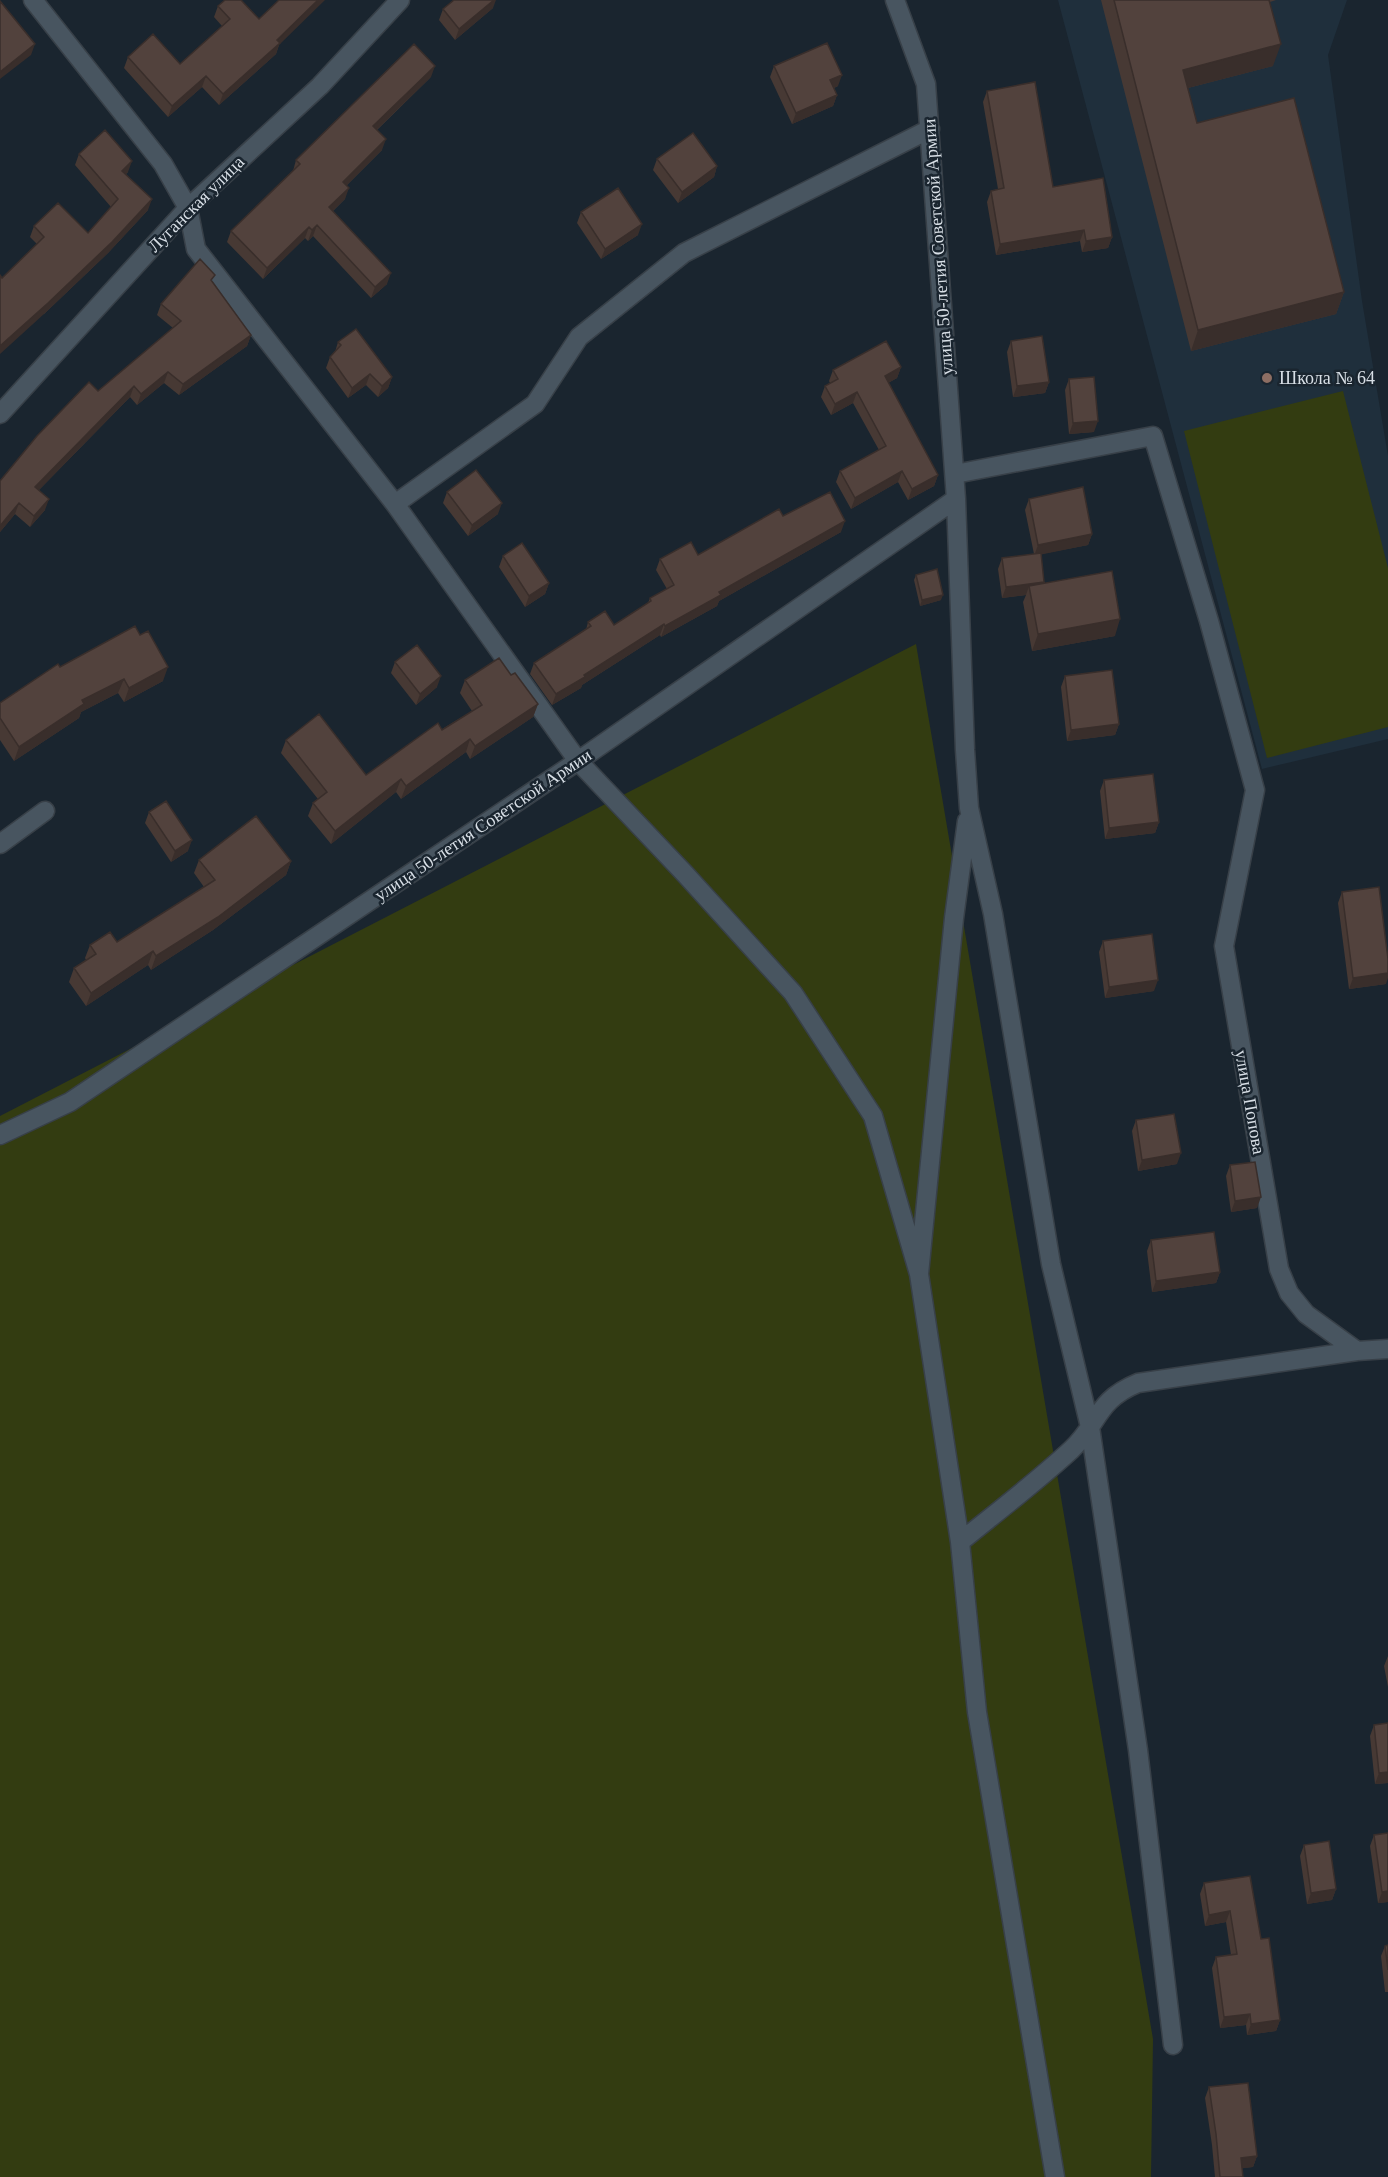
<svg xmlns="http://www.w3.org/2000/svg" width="1388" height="2177" font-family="'Times New Roman',serif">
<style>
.built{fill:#1f2f3c}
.green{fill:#333c11}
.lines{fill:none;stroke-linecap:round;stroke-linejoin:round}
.street-casing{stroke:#384048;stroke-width:21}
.street{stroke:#485560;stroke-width:18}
.wall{fill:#473934}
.shaded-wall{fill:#392e2b}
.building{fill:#52423d;stroke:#392e2b;stroke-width:1.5}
.education-dot{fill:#8d6e63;stroke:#1a252f;stroke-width:2}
.labels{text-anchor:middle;stroke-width:5;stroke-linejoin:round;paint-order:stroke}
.street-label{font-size:18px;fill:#d8dfe6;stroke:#1a252f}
.poi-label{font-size:18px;fill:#d8dfe6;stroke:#1a252f;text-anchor:start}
</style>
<rect width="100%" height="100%" fill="#1a252f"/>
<path class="built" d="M1058,0h289l-19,55 34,246 26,155v283l-126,30z"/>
<path class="green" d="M1343,391l45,177v159l-121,31 -83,-327z
M916,644l237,1395 -2,138h-1151v-1061z"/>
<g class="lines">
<g class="street-casing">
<path id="street" d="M33,0l130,164 25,44 8,41 199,255 183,257 108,114 107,118 80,123 46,158
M895,0l31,84 30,415 9,251 4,58 24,106 58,350 39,163 48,323 35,295
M0,414l188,-206 132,-122 80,-86
M955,474l198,-38 56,185 46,169 -31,156 55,323 10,24 17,21 51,37 31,-2
M395,504l140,-100 44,-67 105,-84 246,-124
M967,821l-13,97 -35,356 41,268 17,170 78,465
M0,844l45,-33
M0,1135l70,-33 508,-341 378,-262
M960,1542c37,-30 75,-59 111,-92 28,-26 25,-50 67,-67l219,-32"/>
</g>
<use href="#street" class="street"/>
</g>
<path class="wall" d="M1101,0h175l-6,2 3,64 -85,22 9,35 147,169 -8,22 -145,37z
M218,6l61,39 -3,9 -57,51 -17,-18 -34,30 -44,-49 4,-11 52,7 42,-38 -8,-9z
M493,8l-38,32 -16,-20 4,-11z
M774,66l64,20 -4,2 3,7 -4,11 -41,18 -22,-47z
M431,77l-54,53 5,20 -35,35 -2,14 -12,12 54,73 -16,14 -58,-62 -5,5 -3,-3 -42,41 -36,-37 4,-11 62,-60 3,-11z
M987,91l66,96 59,50 -4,11 -26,4 -2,-11 -84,14 -9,-53 4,-11 7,-2 -15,-87z
M79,154l49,18 -2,2 22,36 -40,43 -64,61 -42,-36 35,-34 -7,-7 4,-11 54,7 23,-26 -36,-42z
M657,159l60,7 -3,11 -36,26 -25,-33z
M581,212l57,23 -37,24 -24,-36z
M213,282l38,53 -4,11 -68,49 -15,-12 -27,22 -7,-8 -91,93 6,20 -15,17 -15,-13 -15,18v-51l98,-90 75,-63 -16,-13 4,-11z
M1011,341l38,41 -4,11 -32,4 -6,-45z
M338,342l54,35 -4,11 -10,9 -12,-12 -18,13 -22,-30 4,-11 5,-5z
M901,367l-4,11 -9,5 50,92 -4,11 -26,14 -10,-18 -47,27 -15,-27 4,-11 39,-21 -26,-47 -22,12 -10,-18 4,-11 5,-3 -1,-2 4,-11z
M1069,379l25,53 -25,2 -4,-44z
M447,492l51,22 -30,22 -25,-33z
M1029,499l63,35 -4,11 -47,9 3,28 71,54 -83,15 -9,-49 3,-7 -24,3 -4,-29 4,-11 32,-4 -9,-44z
M783,516l58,16 -122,69 -2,5 -56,31 -1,-2 -78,50 -1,3 -29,17 -22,-31 4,-11 52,-33 2,-8 26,3 34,-22 2,-5 17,-9 -11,-19 4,-11 38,-4z
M503,556l46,27 -4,11 -20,13 -26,-40z
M916,575l25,25 -21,6 -6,-26z
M395,662l42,25 -21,18 -25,-32z
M60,667l103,14 -39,21 -6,-9 -37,19 -2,6 -65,43 -14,-21v-37z
M511,675l27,29 -5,13 -63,42 -4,-7 -65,47 -5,-7 -65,52 -23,-28 5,-13 5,-4 -37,-46 5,-13 80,35 106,-64 -12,-18 5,-13z
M1065,676l54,48 -4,11 -48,6 -6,-54z
M1104,780l55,42 -4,11 -50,6 -5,-48z
M149,812l39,39 -17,11 -26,-39z
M199,860l92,1 -5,14 -73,55 -62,40 -3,-5 -62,41 -17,-24 5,-14 12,-8 -1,-2 5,-13 27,-3 87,-55 -10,-14z
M1342,892l44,92 -37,5 -11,-86z
M1103,941l51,50 -49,7 -6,-46z
M1136,1120l41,44 -39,7 -6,-40z
M1230,1165l27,43 -26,4 -5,-36z
M1151,1240l69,32 -4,11 -64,9 -5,-41z
M1388,1656v31l-4,-21z
M1388,1723v60l-13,1 -5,-48 4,-11z
M1388,1833v69l-10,1 -8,-57 4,-11z
M1304,1845l32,44 -4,11 -25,4 -7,-48z
M1204,1883l57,56 19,81 -4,11 -29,4 -1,-10 -26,3 -8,-60 4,-11 15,-2 -5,-33 -21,4 -5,-32z
M1388,1945v47h-3l-4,-36 4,-10z
M1209,2087l48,69 -4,11 -11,1 1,9h-28l-3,-32 -7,-47z"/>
<path class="shaded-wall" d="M318,0h7l-46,45 -3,9 -57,51 4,-11z
M494,0h2l-3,8 -38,32 4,-11z
M35,44l-4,11 -31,24v-7z
M1281,44l-8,22 -97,25 7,-21z
M435,66l-4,11 -62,60 4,-11z
M842,75l-4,11 -12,5 4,-11z
M206,76l-4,11 -34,30 4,-11z
M837,95l-4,11 -41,18 4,-11z
M386,139l-4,11 -43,43 4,-11z
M132,161l-4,11 -10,10 4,-11z
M717,166l-3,11 -36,26 4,-11z
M349,188l-4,11 -20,19 4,-11z
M152,199l-4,11 -40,43 -64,61 -44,40v-8z
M642,224l-4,11 -37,24 4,-10z
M317,225l-4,11 -5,5 4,-11z
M309,227l-4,11 -42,41 4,-11z
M1084,230l-4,11 -84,14 4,-11z
M1112,237l-4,11 -26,4 4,-11z
M391,273l-4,11 -16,14 4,-11z
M1344,292l-8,22 -145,37 7,-21z
M251,335l-4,11 -68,49 4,-11z
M901,367l-4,11 -16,9 4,-11z
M168,372l-4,11 -27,22 4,-11z
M370,374l-4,11 -18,13 4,-10z
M392,377l-4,11 -10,9 4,-11z
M1049,382l-4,11 -32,4 4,-11z
M134,386l-4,11 -99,101 4,-11z
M857,392l-4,11 -22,12 4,-11z
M1098,421l-4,11 -25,2 4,-11z
M902,471l-4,11 -47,27 4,-11z
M938,475l-4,11 -26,14 4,-11z
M49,499l-4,11 -15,17 4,-11z
M19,503l-4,11 -15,18v-6z
M502,503l-4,11 -30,22 4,-11z
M845,521l-4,11 -122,69 -2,5 -56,31 4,-11 54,-34z
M1092,534l-4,11 -54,11 4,-11z
M1044,582l-4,11 -11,-7 -3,9 -24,3 4,-11z
M549,583l-4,11 -20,13 4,-11z
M943,595l-2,5 -21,6 2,-6z
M1120,619l-5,17 -83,15 6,-17z
M664,624l-4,11 -78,50 -1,3 -29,17 4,-11 28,-19z
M168,667l-5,14 -39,21 5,-14z
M441,676l-4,11 -21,18 4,-11z
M124,679l-6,14 -37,19 -2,6 -65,43 5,-14 63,-47z
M538,704l-5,13 -63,42 5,-13z
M1119,724l-4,11 -48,6 4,-11z
M470,739l-4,13 -65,47 5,-13z
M401,779l-5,13 -65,52 4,-13z
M1159,822l-4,11 -50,6 4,-11z
M192,840l-4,11 -17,11 4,-11z
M291,861l-5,14 -73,55 -62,40 5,-14z
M153,951l-5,14 -62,41 5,-13z
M1388,973v5l-2,6 -37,5 4,-11z
M1158,980l-4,11 -49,7 4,-11z
M1181,1153l-4,11 -39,7 4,-11z
M1261,1197l-4,11 -26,4 4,-11z
M1220,1272l-4,11 -64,9 4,-11z
M1388,1772v11l-13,1 4,-11z
M1336,1889l-4,11 -25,4 4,-11z
M1388,1891v11l-10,1 4,-11z
M1230,1911l-4,11 -21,4 4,-11z
M1250,2014l-4,11 -26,3 4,-11z
M1280,2020l-4,11 -29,4 4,-11z
M1257,2156l-4,11 -16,2 4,-11z"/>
<path class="building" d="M225,0h16l18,19 20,-19h39l-41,40 3,3 -57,51 -17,-18 -34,30 -44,-49 25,-23 27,30 50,-45 -12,-13z
M454,0h40l-35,29 -16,-20z
M1114,0h155l12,44 -98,26 14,53 97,-25 50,194 -146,38z
M0,1l35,43 -35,28z
M827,43l15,32 -12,5 7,15 -41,18 -22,-47z
M414,44l21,22 -62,60 13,13 -43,43 6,6 -20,19 62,66 -16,14 -58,-62 -5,5 -3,-3 -42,41 -36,-37 69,-67 -4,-4z
M1035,82l18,105 50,-9 9,59 -26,4 -2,-11 -84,14 -9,-53 13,-3 -17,-97z
M105,130l27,31 -10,10 30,28 -40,43 -64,61 -48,43v-71l2,3 42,-41 -10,-11 24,-23 30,30 30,-34 -39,-45z
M693,133l24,33 -35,26 -25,-33z
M618,188l24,36 -37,25 -24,-37z
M200,259l15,16 -4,5 40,55 -68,49 -15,-12 -27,22 -7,-8 -99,101 14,12 -15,17 -15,-13 -19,23v-45l37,-45 52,-54 9,9 83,-70 -20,-17z
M356,329l36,48 -10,9 -12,-12 -18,14 -22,-31 11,-12 -3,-3z
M1042,336l7,46 -32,4 -6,-45z
M886,341l15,26 -16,9 53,99 -26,14 -10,-18 -47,27 -15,-27 46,-25 -29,-54 -22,12 -10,-18 13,-7 -5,-9z
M1094,377l4,44 -25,2 -4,-44z
M476,470l26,33 -30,22 -25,-33z
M1083,487l9,47 -54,11 -9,-46z
M830,492l15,29 -126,71 2,3 -56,31 -1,-2 -80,51 1,2 -29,17 -22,-31 57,-37 -3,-4 17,-11 9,14 37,-24 -1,-3 24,-13 -14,-26 31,-17 7,13 81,-46 4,7z
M522,543l27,40 -20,13 -26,-40z
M1041,553l3,29 -38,5 -4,-29z
M937,569l6,26 -21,5 -6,-25z
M1112,571l8,48 -82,15 -9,-48z
M135,626l5,9 8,-4 20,36 -39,21 -5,-9 -42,21 2,4 -65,43 -19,-29v-15l58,-39 2,3z
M417,645l24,31 -21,18 -25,-32z
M499,658l12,17 4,-2 23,31 -63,42 -5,-7 -64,47 -5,-7 -66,52 -22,-28 14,-11 -41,-52 33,-26 47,61 72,-52 4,7 40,-25 -17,-25z
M1112,670l7,54 -48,6 -6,-54z
M1153,774l6,48 -50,6 -5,-48z
M166,801l26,39 -17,11 -26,-39z
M256,816l35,45 -73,56 -62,39 -3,-5 -62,42 -17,-25 22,-14 -6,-9 20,-13 7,10 98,-62 -16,-20z
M1379,887l9,72v14l-35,5 -11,-86z
M1152,934l6,46 -49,7 -6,-46z
M1174,1114l7,39 -39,7 -6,-40z
M1255,1162l6,35 -26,4 -5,-36z
M1214,1232l6,40 -64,9 -5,-41z
M1388,1723v49l-9,1 -5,-48z
M1388,1833v58l-6,1 -8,-57z
M1329,1841l7,48 -25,4 -7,-48z
M1250,1876l11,63 8,-1 11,82 -29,4 -1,-10 -26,3 -8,-60 21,-3 -7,-43 -21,4 -5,-32z
M1388,1945v25l-3,-24z
M1248,2083l9,73 -16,2 2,19h-23l-4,-43 -7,-47z"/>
<circle class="education-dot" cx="1267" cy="378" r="6"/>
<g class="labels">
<g class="street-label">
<text transform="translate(196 204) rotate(-45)" y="6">Луганская улица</text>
<text transform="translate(938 247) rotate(-94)" y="6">улица 50-летия Советской Армии</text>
<text transform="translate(483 825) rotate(-34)" y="6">улица 50-летия Советской Армии</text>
<text transform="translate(1250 1102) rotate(80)" y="6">улица Попова</text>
</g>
<g class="poi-label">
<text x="1279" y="384">Школа № 64</text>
</g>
</g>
</svg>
